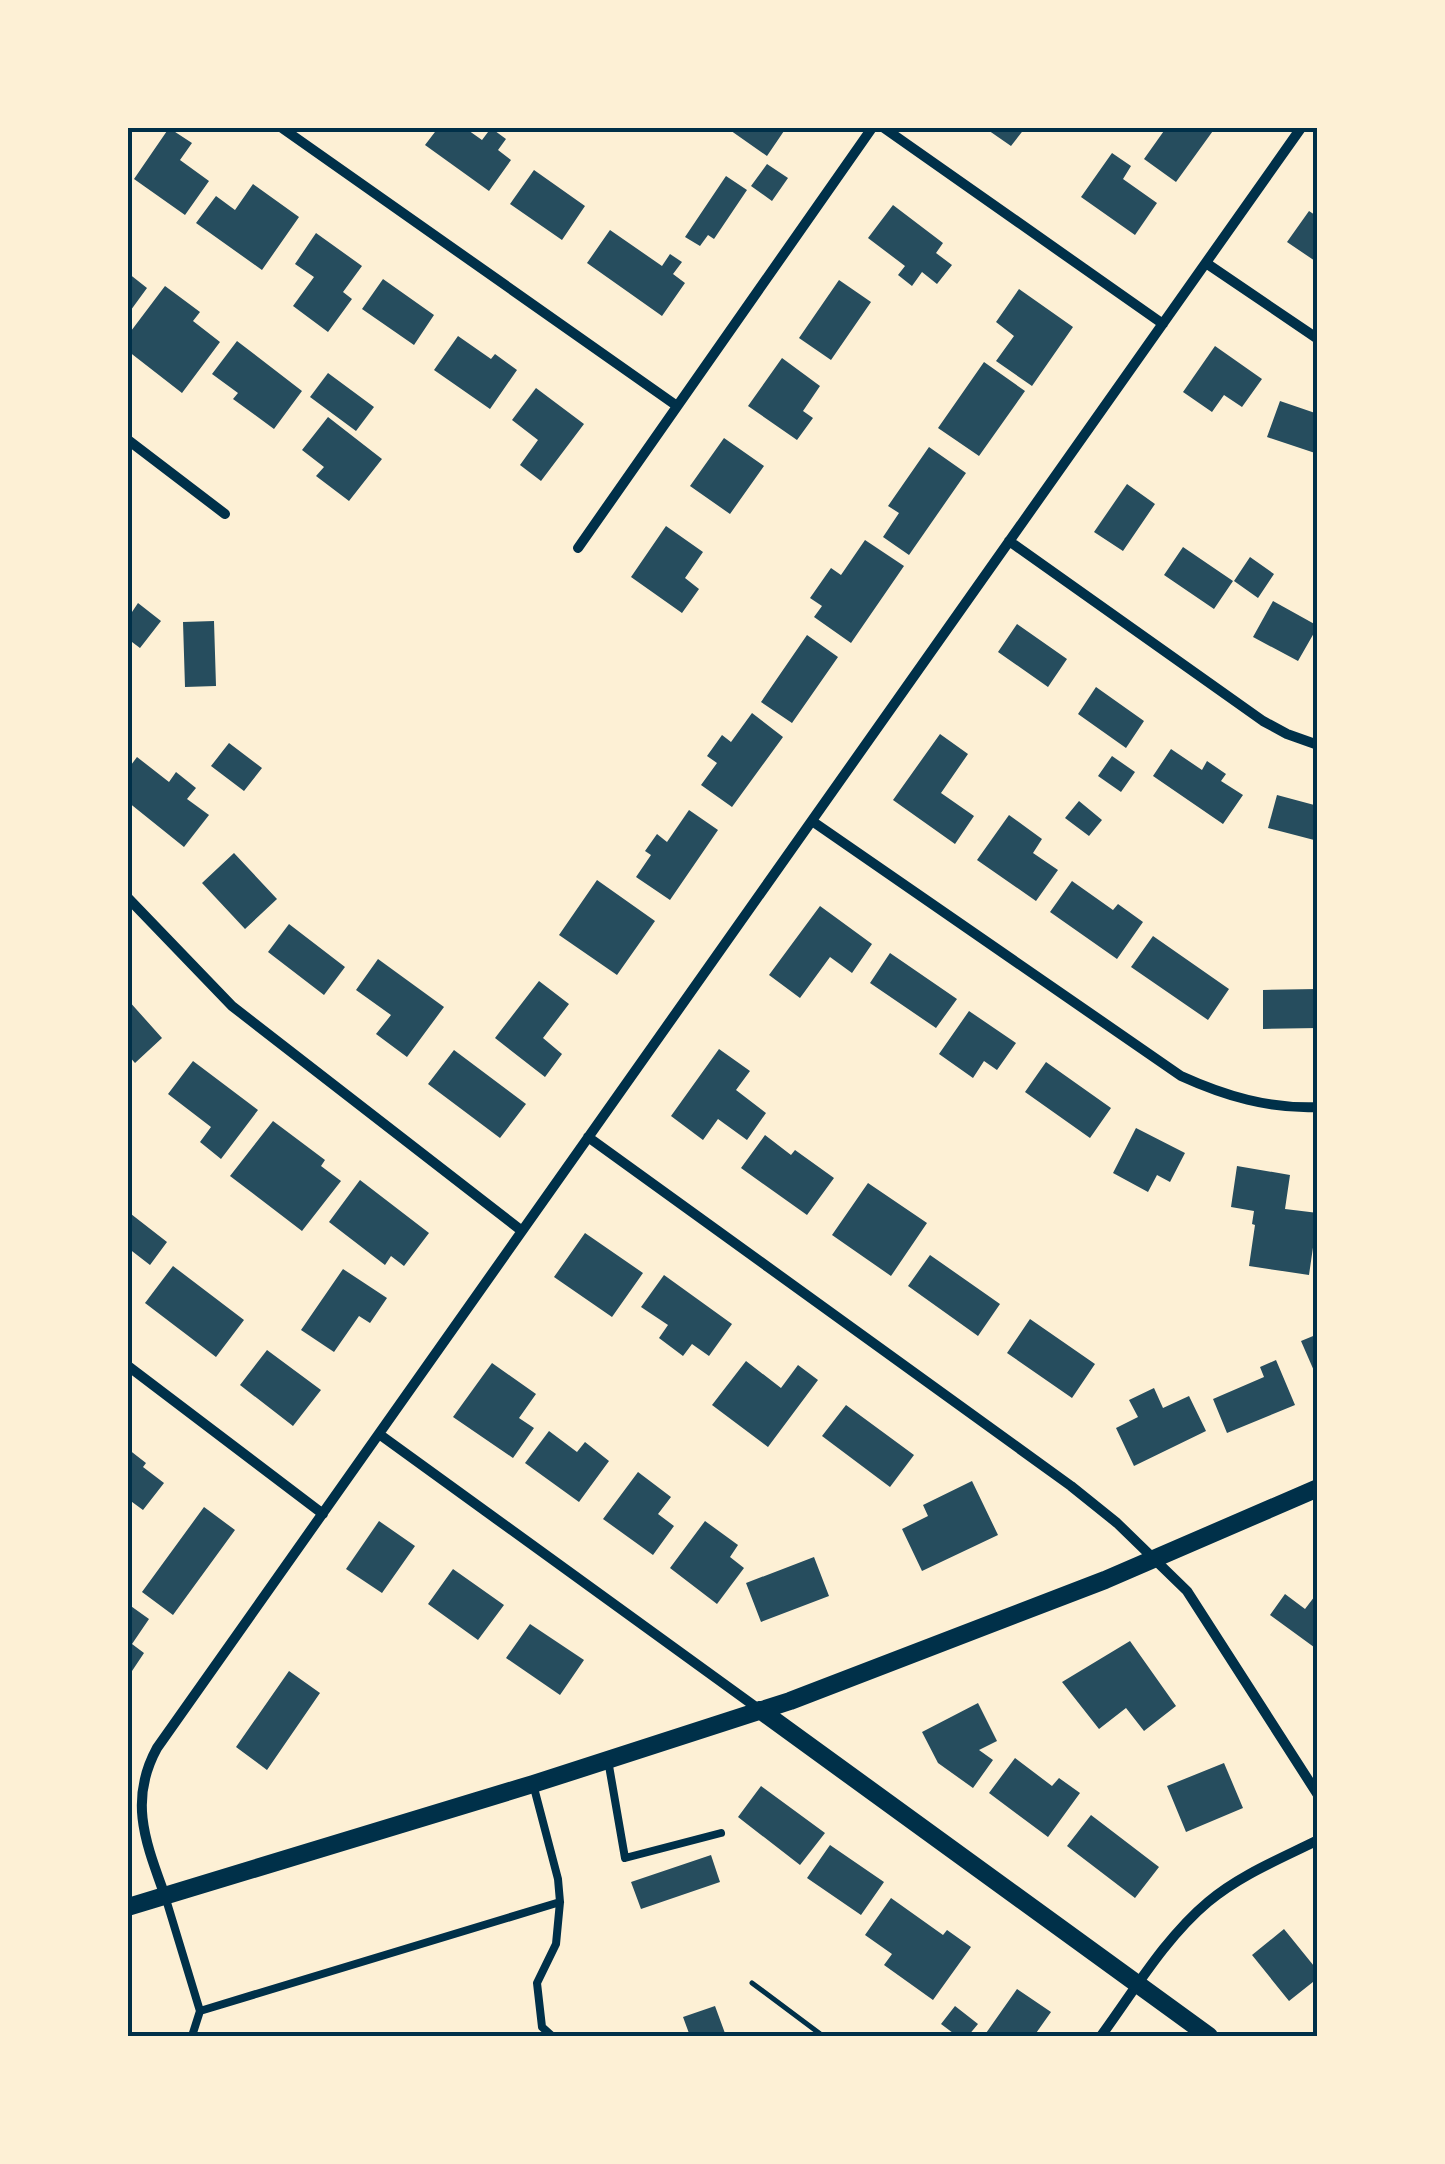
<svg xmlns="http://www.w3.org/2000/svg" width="1445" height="2164" font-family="'Work Sans',sans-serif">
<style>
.building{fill:#264d5e}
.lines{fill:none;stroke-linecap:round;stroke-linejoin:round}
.path{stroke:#003049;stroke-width:5}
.service{stroke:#003049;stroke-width:8}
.minor{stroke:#003049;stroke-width:10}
.tertiary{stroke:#003049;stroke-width:18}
.neatline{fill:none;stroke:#003049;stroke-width:4}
</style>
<rect width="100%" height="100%" fill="#fdf0d5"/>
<path class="building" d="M169,128l23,15 -12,17 29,21 -24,34 -51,-36z
M438,128h27l17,12 9,-12 15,11 -8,11 13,10 -22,31 -64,-46z
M727,128h59l-19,28z
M985,128h40l-14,18z
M1166,128h49l-39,54 -32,-23z
M1112,153l19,13 -8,13 34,24 -22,32 -54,-38z
M767,164l21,14 -16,23 -21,-15z
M534,170l51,36 -23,34 -52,-36z
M726,176l21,14 -33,49 -6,-4 -8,11 -15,-9z
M253,184l46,33 -37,53 -66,-47 20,-27 19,14z
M893,205l50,38 -7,10 16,12 -15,19 -15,-12 -10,14 -14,-11 7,-9 -37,-28z
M1309,211l9,6v46l-31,-21z
M610,230l52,36 8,-12 12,8 -9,12 12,9 -23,33 -75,-53z
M316,233l46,33 -19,26 9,7 -24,33 -35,-26 21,-29 -19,-13z
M128,273l19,15 -19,26z
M383,279l51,36 -20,30 -52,-36z
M839,280l32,22 -40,58 -32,-22z
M165,286l35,26 -7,9 27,21 -38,51 -54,-42v-16z
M1019,289l54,38 -41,59 -36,-25 18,-25 -18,-14z
M458,336l33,23 4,-5 22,16 -27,39 -56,-39z
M237,341l65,50 -28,38 -41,-30 5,-6 -26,-19z
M1215,346l47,33 -20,28 -18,-12 -12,17 -29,-20z
M782,358l38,28 -17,25 10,7 -16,22 -49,-34z
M984,362l41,29 -46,65 -41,-28z
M328,373l46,34 -18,24 -46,-34z
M536,388l48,36 -43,57 -21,-16 18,-25 -26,-20z
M1280,401l38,13v40l-51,-17z
M328,417l54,42 -33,42 -33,-25 8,-9 -22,-17z
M724,438l40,28 -34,48 -40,-28z
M929,447l37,26 -57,82 -26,-18 16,-24 -11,-7z
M1127,484l28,20 -32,47 -29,-19z
M666,526l37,26 -18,26 14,11 -17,24 -51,-36z
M865,540l39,26 -53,77 -37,-26 8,-11 -12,-8 21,-30 10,7z
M1183,547l50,34 -19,28 -50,-34z
M1250,557l24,17 -16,24 -24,-17z
M1273,601l45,25 -20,35 -45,-24z
M138,603l23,18 -21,27 -12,-9v-21z
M214,621l2,65 -31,1 -2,-65z
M1017,624l50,35 -19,28 -50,-35z
M807,635l31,22 -46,66 -31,-21z
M1096,687l48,34 -18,27 -48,-34z
M752,713l31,24 -51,70 -31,-22 16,-22 -10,-7 15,-21 9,7z
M940,734l28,20 -27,39 33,23 -19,28 -62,-44z
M229,743l33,25 -18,23 -33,-25z
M1171,749l31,21 5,-9 19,13 -5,7 22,14 -20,29 -70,-48z
M1112,756l23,16 -14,20 -23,-16z
M137,757l32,25 7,-10 20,16 -9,11 22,16 -25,32 -56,-45v-33z
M1277,795l41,11v35l-50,-13z
M1079,801l23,19 -13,16 -24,-18z
M689,810l29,20 -48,70 -34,-23 15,-22 -6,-4 12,-17 10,8z
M1009,815l33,24 -9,14 25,17 -22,31 -59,-41z
M234,853l43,46 -32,30 -43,-46z
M597,880l58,41 -38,54 -58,-40z
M1072,881l41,29 5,-6 25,18 -26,37 -67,-47z
M820,906l52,38 -20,29 -22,-16 -30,41 -31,-23z
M289,924l56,43 -21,28 -56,-43z
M1153,936l76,53 -21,31 -77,-53z
M890,953l67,46 -21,29 -66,-45z
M378,959l66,48 -37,50 -31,-23 15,-19 -35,-25z
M539,981l30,23 -26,34 19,16 -17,23 -50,-39z
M1318,989v39l-55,1v-39z
M128,1000l34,38 -27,25 -7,-8z
M969,1011l47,32 -19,27 -13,-9 -11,17 -34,-24z
M719,1049l31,22 -14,19 30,23 -19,27 -29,-21 -15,21 -32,-24z
M454,1050l72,54 -26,34 -72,-54z
M193,1061l65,49 -37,49 -21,-17 11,-15 -43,-33z
M1046,1062l65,46 -21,30 -65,-46z
M273,1121l52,39 -4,6 20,15 -39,50 -72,-55z
M1136,1128l49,25 -15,29 -13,-7 -9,17 -35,-19z
M765,1135l26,20 4,-5 39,28 -27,37 -66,-47z
M1237,1166l53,9 -5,34 33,4 -9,62 -60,-9 6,-41 -3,-1 2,-13 -23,-4z
M360,1180l69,53 -25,33 -13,-10 -6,9 -56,-43z
M868,1183l59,40 -36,53 -59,-41z
M131,1214l36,28 -17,23 -22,-17v-30z
M585,1233l58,40 -31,44 -58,-40z
M930,1255l70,49 -22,32 -70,-50z
M173,1266l71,54 -28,37 -71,-54z
M343,1269l44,29 -17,25 -11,-7 -25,36 -33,-22z
M664,1275l68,49 -23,32 -17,-12 -9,12 -24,-18 9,-13 -27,-18z
M1030,1319l65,45 -23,34 -65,-45z
M1318,1334v46l-17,-39z
M267,1350l54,40 -28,36 -53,-41z
M1276,1360l19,45 -68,28 -14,-34 51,-22 -4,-10z
M746,1361l35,27 17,-23 20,15 -50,67 -56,-42z
M492,1363l44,31 -17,24 15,10 -21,30 -60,-41z
M1154,1388l9,20 26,-12 17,35 -72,35 -18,-38 22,-11 -9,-17z
M846,1405l68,50 -24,32 -68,-51z
M549,1431l28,21 8,-10 24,19 -30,41 -54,-39z
M128,1449l18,14 -3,4 21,16 -21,27 -15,-11z
M638,1472l33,25 -13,17 16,12 -21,29 -50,-36z
M972,1481l26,54 -76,36 -20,-42 26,-13 -5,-11z
M204,1507l31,23 -62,85 -31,-23z
M379,1521l36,25 -33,47 -36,-24z
M705,1521l33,24 -8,12 14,11 -27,36 -47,-36z
M814,1557l15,39 -68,26 -15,-39z
M453,1569l51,36 -26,35 -50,-36z
M1318,1592v58l-48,-35 15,-21 20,15z
M128,1604l21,15 -17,25 12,9 -16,24z
M530,1624l54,36 -24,35 -54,-37z
M1130,1641l46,65 -32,25 -18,-23 -27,21 -37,-47z
M289,1671l31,22 -53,77 -31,-23z
M978,1703l19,38 -18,9 14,10 -20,28 -35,-25 -16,-31z
M1015,1758l37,28 7,-8 21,15 -32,44 -59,-44z
M1224,1763l19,45 -57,24 -19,-46z
M761,1786l64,47 -25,32 -62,-48z
M1091,1815l68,52 -24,31 -68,-52z
M830,1845l54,37 -23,33 -54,-37z
M711,1855l9,27 -79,27 -10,-27z
M891,1898l52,37 4,-5 24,17 -38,53 -49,-35 8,-11 -27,-19z
M1284,1929l34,42v7l-29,23 -37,-46z
M1017,1989l34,23 -17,24h-50z
M715,2006l11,30h-36l-7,-19z
M955,2006l23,18 -10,12h-11l-16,-12z"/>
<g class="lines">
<path class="path" d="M752,1983l71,53"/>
<path class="service" d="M608,1760l17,98 96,-25
M533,1784l25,95 2,23 -4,42 -19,39 5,44 10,9
M165,1896l35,115 -8,25
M200,2011l360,-109"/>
<path class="minor" d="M282,128l395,278
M884,128l279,196
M1206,263l112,76
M128,440l97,74
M1009,541l254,180 24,13 31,11
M578,548l294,-420
M812,821l369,255c44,20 88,33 137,31
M128,898l104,108 290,225
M588,1137l483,349 46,37 70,68 131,204
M128,1366l195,148
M379,1434l381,276
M165,1896c-19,-53 -37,-95 -8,-148l1144,-1620
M1101,2036c33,-45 64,-98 107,-134 32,-27 72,-43 110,-62"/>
<path class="tertiary" d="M760,1710l449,326
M128,1907l405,-123 257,-83 315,-121 213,-92"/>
</g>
<rect width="1445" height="2164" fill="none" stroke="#fdf0d5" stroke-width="260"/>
<rect x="130" y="130" width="1185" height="1904" class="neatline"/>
</svg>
